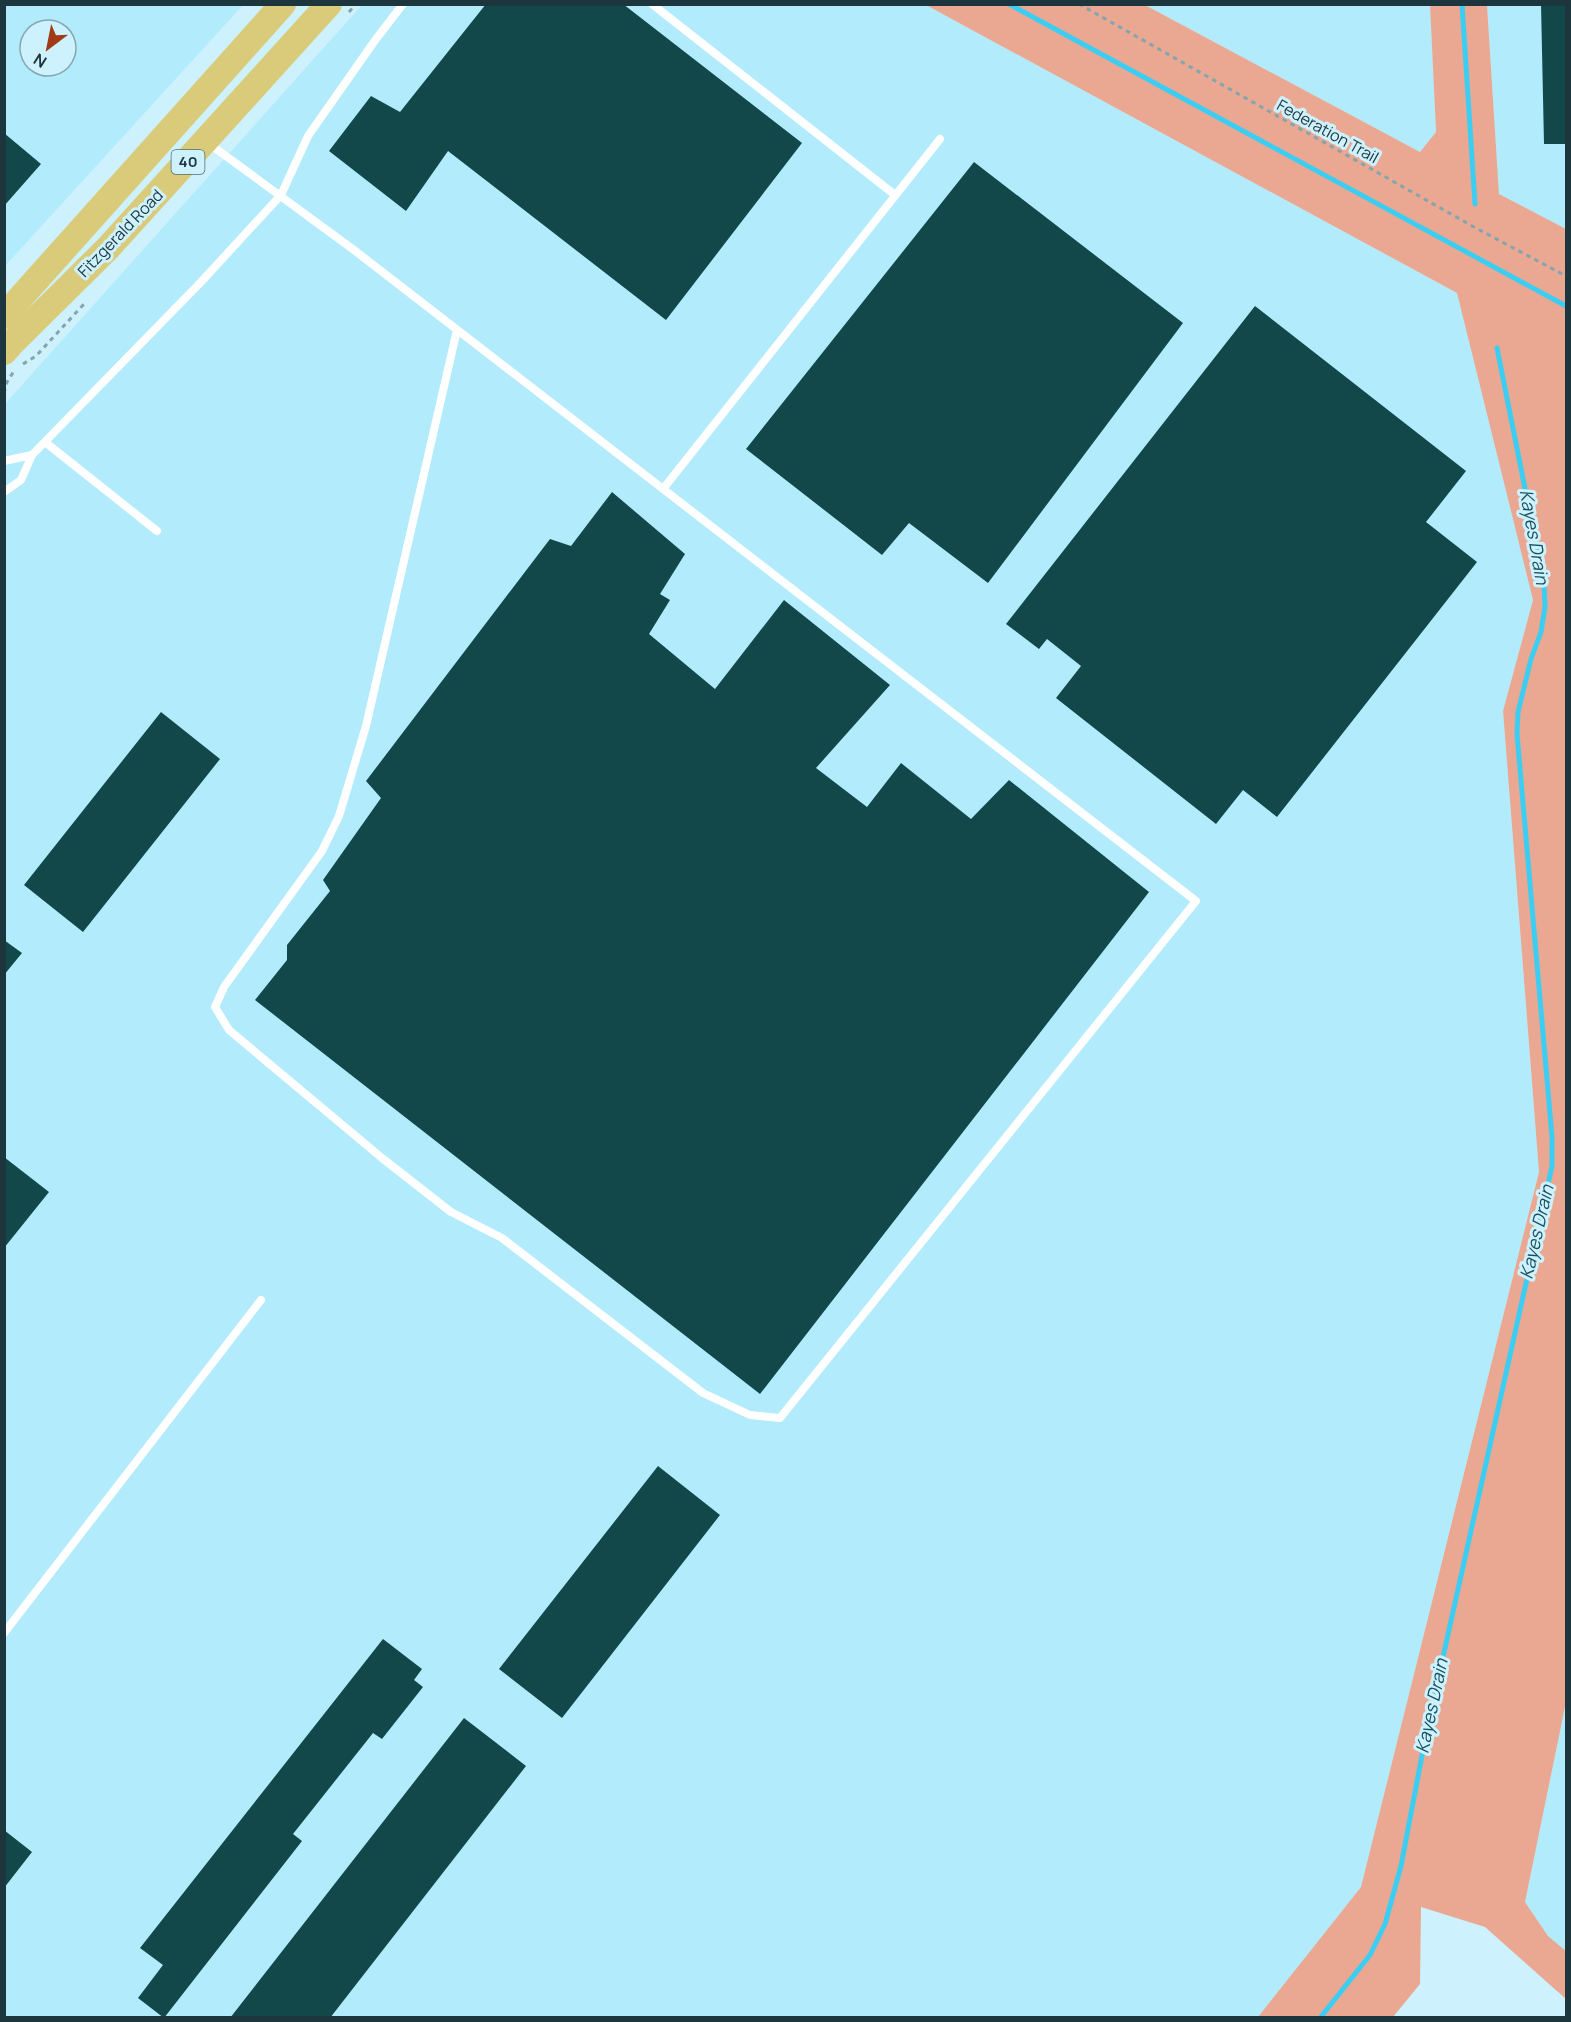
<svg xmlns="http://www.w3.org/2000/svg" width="1571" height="2022" font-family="Manrope,sans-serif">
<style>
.built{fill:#b2ebfc;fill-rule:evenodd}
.green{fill:#eaa893}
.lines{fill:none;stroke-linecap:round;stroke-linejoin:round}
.stream{stroke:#3ccef2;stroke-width:5}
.building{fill:#12484a}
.path{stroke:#84a4ae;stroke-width:3;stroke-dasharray:4.5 4.5;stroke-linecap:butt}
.service{stroke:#fff;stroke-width:8}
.primary{stroke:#d9cb79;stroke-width:26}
.labels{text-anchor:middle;stroke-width:6;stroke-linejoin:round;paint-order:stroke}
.shield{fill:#cdf1fd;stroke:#526e77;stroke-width:1.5}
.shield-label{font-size:15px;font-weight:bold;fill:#1d363d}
.street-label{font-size:16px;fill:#1d363d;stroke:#cdf1fd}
.water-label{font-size:18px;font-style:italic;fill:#165160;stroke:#cdf1fd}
</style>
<rect width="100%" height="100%" fill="#cdf1fd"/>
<path class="built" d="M5,5h238l-238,261zM30,30h36v36h-36z
M362,5h564l531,288 76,307 -30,111 36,461 -178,715 -103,130 -1253,1v-1614z
M1145,5h285l6,127 -16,20z
M1487,5h79v224l-67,-35z
M1566,1702v249l-18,-15 -23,-34z"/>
<path class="green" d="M926,5h219l275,147 16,-20 -6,-127h57l12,189 67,35v1473l-41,200 23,34 18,15v48l-81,-72 -64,-20 -1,77 -27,33h-135l103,-130 178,-715 -36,-461 30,-111 -76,-307z"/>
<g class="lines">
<path class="stream" d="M1009,4l557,302
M1462,4l13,200
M1320,2018l50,-63 15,-31 16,-58 26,-137 125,-563v-29l-35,-403 1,-22 13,-53 10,-27 4,-25 -1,-23 -47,-236"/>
</g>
<path class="building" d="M486,4h137l179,139 -136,177 -218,-169 -42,60 -77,-60 42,-55 29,16z
M1541,4h25v140h-22z
M4,133l37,31 -37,42z
M974,162l209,161 -195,260 -79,-60 -27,32 -136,-106z
M1255,306l211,165 -40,51 51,40 -200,255 -34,-27 -27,34 -160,-126 25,-32 -34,-27 -8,10 -33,-25z
M612,492l73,62 -25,40 10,6 -21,34 66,55 69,-89 106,85 -74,83 51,39 34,-44 70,56 38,-39 140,112 -389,502 -505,-394 32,-40v-15l43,-54 -7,-11 58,-82 -15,-17 184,-242 21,7z
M161,712l59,47 -137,173 -59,-47z
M4,940l18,13 -18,22z
M4,1157l45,35 -45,56z
M658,1466l62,49 -158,203 -63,-49z
M383,1639l39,30 -8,11 9,7 -41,52 -9,-6 -80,101 9,7 -138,177 -26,-20 25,-33 -23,-17z
M464,1718l62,48 -196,252h-100z
M4,1830l28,22 -28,36z"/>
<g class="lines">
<path class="path" d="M1079,4l395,223 92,49
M349,12l7,-8
M23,364l13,-8 48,-52
M4,393l3,-11 7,-11"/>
<path class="service" d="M652,4l243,191
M209,140l6,8 139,102 842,651 -416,517 -30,-3 -47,-22 -201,-155 -51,-26 -69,-54 -153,-128 -14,-23 9,-20 98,-136 17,-35 27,-90 91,-396
M45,442l112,89
M4,461l28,-6
M663,489l277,-350
M4,492l17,-12 11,-25 169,-173 80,-87 27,-59 68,-97 27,-35
M4,1633l257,-333"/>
<path class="primary" d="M4,316l279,-312
M4,352l8,-9 96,-95 221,-244"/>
</g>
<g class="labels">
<rect class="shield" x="171.5" y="150" width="33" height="24" rx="4.5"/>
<g class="shield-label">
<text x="188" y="167">40</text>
</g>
<g class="street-label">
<text transform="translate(1328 131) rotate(29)" y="6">Federation Trail</text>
<text transform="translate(120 233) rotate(-46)" y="6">Fitzgerald Road</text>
</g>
<g class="water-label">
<text transform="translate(1534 537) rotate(80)" y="6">Kayes Drain</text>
<text transform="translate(1537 1232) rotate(-77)" y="6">Kayes Drain</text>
<text transform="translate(1432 1706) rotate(-78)" y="6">Kayes Drain</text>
</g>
</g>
<rect width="1571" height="2022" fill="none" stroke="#1d363d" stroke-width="12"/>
<g transform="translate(48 48) rotate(212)"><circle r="28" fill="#cdf1fd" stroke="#87a6b0" stroke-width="1.5"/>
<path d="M0-4.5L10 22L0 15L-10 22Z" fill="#a13a15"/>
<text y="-9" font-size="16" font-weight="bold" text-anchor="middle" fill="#1d363d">N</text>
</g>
</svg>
